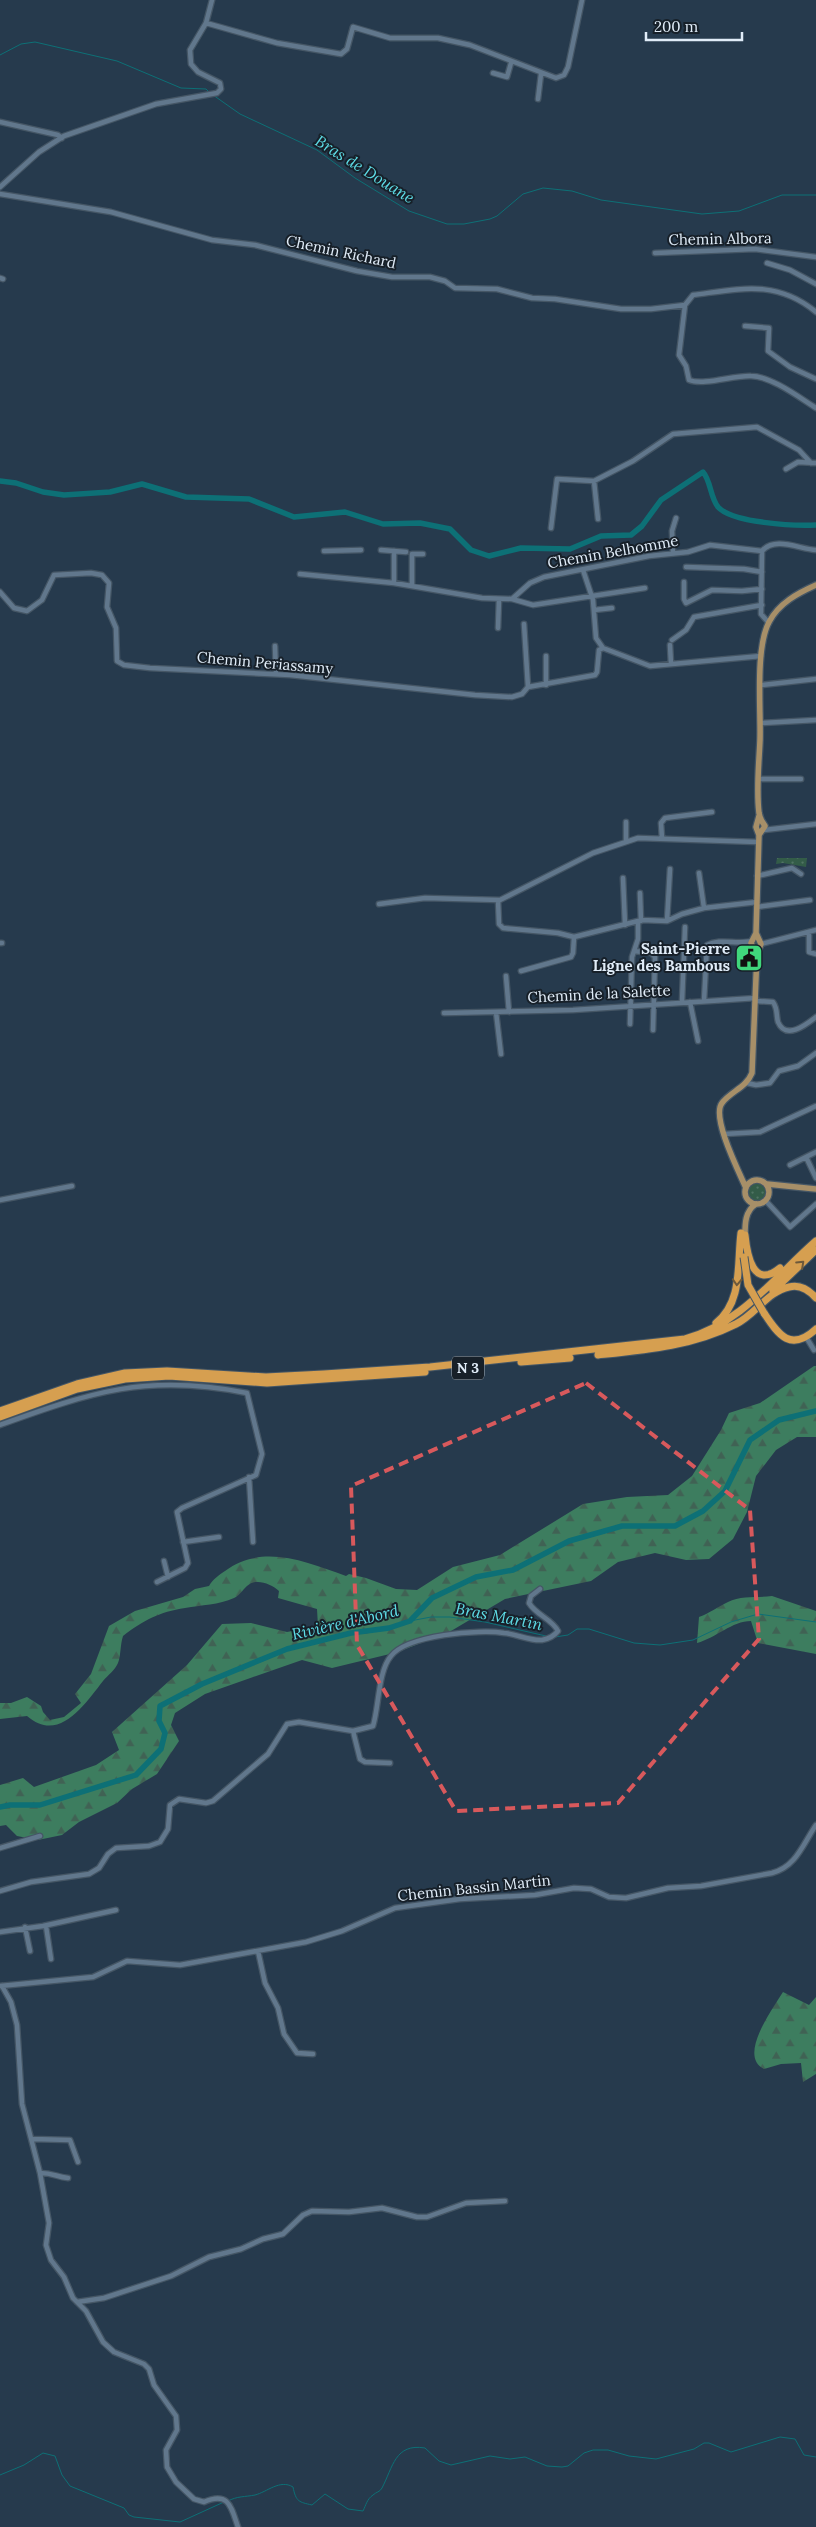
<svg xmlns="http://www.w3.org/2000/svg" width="816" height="2527" font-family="Lora,serif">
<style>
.green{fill:url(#green-dots)}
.forest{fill:url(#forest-firs)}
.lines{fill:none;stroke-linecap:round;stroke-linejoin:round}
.stream{stroke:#0d7076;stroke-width:1}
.river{stroke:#0d7076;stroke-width:5.5}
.minor-casing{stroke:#455665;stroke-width:7}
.major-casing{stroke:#455665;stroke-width:8}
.highway-casing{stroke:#455665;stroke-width:9}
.minor{stroke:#61778c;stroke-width:4.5}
.major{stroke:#a78f68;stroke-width:5.5}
.highway{stroke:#d69f50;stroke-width:7}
.highway-bridge-casing{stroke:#455665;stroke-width:9;stroke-linecap:butt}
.highway-bridge{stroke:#d69f50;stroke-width:7}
.oneway{stroke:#6d593b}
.marked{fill:none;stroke:#d8595c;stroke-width:4;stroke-dasharray:10 6;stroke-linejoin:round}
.labels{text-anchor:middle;stroke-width:4;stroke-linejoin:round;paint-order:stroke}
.shield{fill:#172029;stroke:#a4afba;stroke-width:1}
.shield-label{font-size:14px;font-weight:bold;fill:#e0ecf8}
.street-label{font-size:15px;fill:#e0ecf8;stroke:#172029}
.poi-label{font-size:15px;font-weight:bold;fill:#e0ecf8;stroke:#172029;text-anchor:end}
.water-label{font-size:16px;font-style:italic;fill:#5edce6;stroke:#172029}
</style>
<defs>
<pattern id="green-dots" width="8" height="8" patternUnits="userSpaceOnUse" patternTransform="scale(1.25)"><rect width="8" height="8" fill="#335c48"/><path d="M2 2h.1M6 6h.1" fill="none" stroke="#507463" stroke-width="1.8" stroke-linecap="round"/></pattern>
<pattern id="forest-firs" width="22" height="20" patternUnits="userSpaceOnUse" patternTransform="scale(1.25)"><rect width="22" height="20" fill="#3d7d5f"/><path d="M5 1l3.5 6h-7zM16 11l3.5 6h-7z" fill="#406254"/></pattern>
</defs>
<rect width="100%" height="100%" fill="#263a4d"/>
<path class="green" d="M777,858h30l-1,9 -23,-4 -7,1z
M747 1192a10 10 0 1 1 20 0a10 10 0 1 1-20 0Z"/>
<path class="forest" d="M814,1366h2v71h-19l-21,13 -20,26 -9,36 -14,27 -24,20 -23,1 -31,-7 -37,9 -27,19 -86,18 -54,32 -53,21 -66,16 -30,-8 -97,34 -30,19 -4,12 8,16 -22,33 -25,15 -15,14 -38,19 -17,13 -24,5 -21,-4 -11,-11 -6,1v-41l23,-7 11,9 62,-22 23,-15 -7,-18 75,-67 35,-41 29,-1 36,9 31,-6 -1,-17 -39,-11 1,-7c-5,-5 -14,-9 -21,-9 -12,-1 -15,12 -24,16 -15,7 -33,7 -49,10 -26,4 -41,12 -62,28 -3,9 -2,19 -5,27 -3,7 -10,12 -15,18 -18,23 -44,63 -76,35l-27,3v-16h11l16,-6 14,9 2,6 7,8 14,-3 17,-14 -6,-9 16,-20 18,-48 26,-15 48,-14 12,-8 14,-3c4,-7 10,-11 16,-15 38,-28 81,-9 121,5l3,-2 17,4 30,11 21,1 36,-23 47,-12 83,-51 44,-7 41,-2 24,-19 29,-46 8,-17 31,-10z
M772,1596l44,15v43l-58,-11 -7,-22c-19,0 -35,17 -54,22l2,-26c11,-4 18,-10 29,-15 13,-7 30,-4 44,-6z
M783,1992l26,13 7,-8v77l-13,8 -2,-19 -20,1 -17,5c-27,-13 10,-62 19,-77z"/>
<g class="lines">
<path class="stream" d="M0,55l21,-11 14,-2 82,19 64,27 25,1 4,4
M213,95l27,19 77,36 38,28 54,33 38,13h17l26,-5 7,-3 26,-22 20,-6 29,3 29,9 101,14 37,-3 43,-16h34
M410,1621l21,-4h19l35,5 61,14
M555,1637l13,-2 9,-6h12l45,14 26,2 33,-5 38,-18 27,-8 58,8
M0,2475l24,-10 19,-12 12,3 7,19 8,11 54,22 5,7 5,2 46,5 44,-20
M228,2501c9,-5 17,-4 27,-6 12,-3 25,-16 38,-8 3,15 6,15 19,18l13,-11 23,15 15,2c3,-6 4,-12 10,-16 3,-3 7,-3 9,-7 11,-21 13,-45 43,-40l14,13 12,4 39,-9 20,3 15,-2 22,9 15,1 6,-1 16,-13 9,-3h15l21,6 27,3 38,-10 10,-6h5l22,9 49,-15 15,2 9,16 12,2"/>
<path class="river" d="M0,481l16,2 27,9 21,3 46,-3 32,-8 44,13 63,2 45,18 51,-5 38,12 37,-1 30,6 21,21 18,6 32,-8 49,1 31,-13 30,-1 11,-9 19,-26 42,-28c8,9 7,25 15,35 14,16 76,19 98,18
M0,1807l10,-2h30l96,-30 25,-26 4,-16 -6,-12 1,-15 42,-22 85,-35 64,-16 38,-5 21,-7 22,-23 44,-21 37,-7 56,-29 53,-15h53l28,-15 22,-20 25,-51 29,-20 37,-9"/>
<g class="minor-casing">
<path id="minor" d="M206,23l71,20 64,11 6,-5 6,-22 37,11h48l32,7 86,33 8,-3 4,-8 14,-67
M493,73l14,4 4,-14
M538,99l3,-25
M0,122l58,13 4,3
M0,187l39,-35 25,-16 92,-32 61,-11 4,-4 -1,-6 -22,-11 -7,-8 -1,-14 16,-27 6,-23
M0,194l111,18 101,28 43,5 102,26 35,6h38l15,4 10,7 42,1 35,9 23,1 66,10h30l34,-4 8,-10c47,-6 83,-16 123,17
M655,253l100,-4 61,8
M767,263l23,7 26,14
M0,278l3,1
M685,305l-6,50 7,11 3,14c15,6 45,-5 62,-4 20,0 49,22 65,32
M745,326l24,2 -1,23 22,16 26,12
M786,469l12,-7 18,1
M594,481l4,38
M551,528l6,-49 37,2 39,-20 40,-27 84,-7 42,23 12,13
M381,550l25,2
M324,551l37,-1
M762,551c13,-15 37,-2 54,-1
M673,553l-1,-22 4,-13
M686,567l58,2 18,3
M583,570l10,30 3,38 7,10 47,18 111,-10
M300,574l94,9 88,15 30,1 18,-16 14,-6 105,-21 39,-4 22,-7 52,6 -1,63 8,9
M684,582v17l2,4 26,-13 30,1 20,-2
M394,583v-32
M412,586v-32h11
M0,592l14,16 13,3 15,-11 12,-25 37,-2 11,2 7,8 -2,24 9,21 1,33 7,4 26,3 140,7 185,20 37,2 10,-3 6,-7 67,-12 2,-3 2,-22 4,-2
M512,599l21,6 112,-17
M594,610l18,-2
M524,624l4,63
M498,628l1,-29
M672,640l14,-10 8,-13 68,-12
M670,645l1,19
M275,646l1,28
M546,656v29
M761,685l55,-6
M760,723l56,-3
M758,779h43
M626,822v19
M764,830l52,-6
M662,838l-1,-15 4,-5 47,-6
M699,873l5,35
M757,876l35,-8 9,6
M623,878l2,47
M640,893l1,28
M498,900l1,24 4,4 55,5 16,4 68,-17 25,1 15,-7 22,-6 53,-6
M379,904l46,-6 75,2 93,-47 45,-15 120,4
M757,907l53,-7
M667,921l3,-52
M809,932v20l7,2
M0,943h2
M761,944l55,-14
M634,951l17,2 4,4 -2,73
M521,971l50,-14 2,-4 1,-16
M506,976l3,36
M704,1001l3,-56c13,-7 31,0 45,-4
M756,1001l17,1c5,7 3,13 5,20 8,19 29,2 38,-5
M682,1002l3,-75
M690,1002l8,39
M496,1012l5,42
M444,1013l129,-3 183,-12
M630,1024l2,-67 6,-18v-18
M747,1083l9,2 14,-2 9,-12 19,-5 18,-13
M724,1134l36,-2 56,-26
M816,1152l-10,5 10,21
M790,1165l16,-8
M0,1200l72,-14
M766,1201l24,26 26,-23
M806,1337l8,13
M0,1425c92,-33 147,-52 247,-32l15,61 -6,21 -74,33 -5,4 11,51 -3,5 -28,14
M249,1477l4,65
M183,1542l36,-5
M164,1561l4,16
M353,1731l20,-5c6,-19 5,-55 18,-70 16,-21 88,-27 113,-23 13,1 25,8 38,7 6,-1 12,-4 16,-9 -6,-12 -22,-16 -29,-28l2,-7 9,-7
M0,1848l40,-12
M0,1891l31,-9 58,-8 10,-6 9,-14 8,-6 33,-2 11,-4 8,-13 2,-24 9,-6 27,4 7,-2 55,-47 19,-30 12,-2 54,9 7,28 5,3 25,1
M46,1926l5,33
M25,1927l5,24
M0,1932l43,-6 73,-16
M258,1951l7,32 13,25 6,26 13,19 16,1
M0,1986l93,-9 34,-16 53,4 126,-23 36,-11 53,-23 65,-9 75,-4 39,-7 17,1 18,8 17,1 42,-10 33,-2 71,-13c24,-6 31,-29 44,-48
M2,1986l9,16 6,23 5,79 18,69 9,50 -3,22 5,15 13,17 9,21 13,13 17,31 11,10 30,12 5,5 5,16 22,31 1,14 -11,20 1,17 9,15 18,17 10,3c25,-11 27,5 34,25
M32,2139l38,1 8,22
M40,2173c14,0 16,4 28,5
M77,2302l27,-4 67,-22 38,-19 32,-8 22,-10 20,-5 20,-19 9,-4 37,1 33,-4 35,9h10l39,-14 39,-2"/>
</g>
<g class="major-casing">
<path id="major" d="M759,835l6,-9c-3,-4 -5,-7 -6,-13 -3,-24 0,-49 1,-73 1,-31 -5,-91 9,-118 10,-19 29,-29 47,-37
M757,954l-6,-11 5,-10 3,-98 -3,-8 3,-11
M745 1192a12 12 0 1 1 24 0a12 12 0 1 1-24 0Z
M767,1184l49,5
M746,1188c-7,-16 -35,-71 -24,-85 9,-12 24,-15 30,-30l5,-119 4,-10 -5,-11
M745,1235c0,-11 0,-24 11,-31"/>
</g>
<g class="highway-casing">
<path id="highway" d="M745,1235c2,20 8,55 35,33
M773,1291l43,-41
M764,1313c15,23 27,39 52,16
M716,1323c27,-21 21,-59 25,-90
M598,1355c48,-5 94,-9 138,-31 19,-9 32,-33 53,-37 11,-3 20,3 27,11
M521,1362l49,-4
M0,1411l77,-27 48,-11 42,-2 99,6 58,-3 106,-7 255,-28c54,-14 90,-62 131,-98
M0,1417l77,-28 48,-10 44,-3 98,7 158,-11"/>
</g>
<use href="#minor" class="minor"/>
<use href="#major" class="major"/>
<use href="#highway" class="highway"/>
<g class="highway-bridge-casing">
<path id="highway-bridge" d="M744,1257l4,28 16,28"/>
</g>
<use href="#highway-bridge" class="highway-bridge"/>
</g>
<defs><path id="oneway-chevron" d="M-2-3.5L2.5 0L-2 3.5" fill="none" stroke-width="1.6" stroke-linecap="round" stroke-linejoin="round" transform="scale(1.25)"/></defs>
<g class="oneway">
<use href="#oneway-chevron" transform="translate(801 1264) rotate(-43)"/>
<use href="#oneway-chevron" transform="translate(737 1282) rotate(93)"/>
</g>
<path class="marked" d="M586,1383l164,127 9,129 -141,164 -162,8 -99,-166 -6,-159z"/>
<defs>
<g id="civic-square" transform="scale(1.4375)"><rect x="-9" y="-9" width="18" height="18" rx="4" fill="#40d77c" stroke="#172029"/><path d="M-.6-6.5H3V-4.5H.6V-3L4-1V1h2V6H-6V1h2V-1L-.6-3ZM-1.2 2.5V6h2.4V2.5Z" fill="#111"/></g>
</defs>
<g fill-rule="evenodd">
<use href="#civic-square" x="749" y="958"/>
</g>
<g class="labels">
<rect class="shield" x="452" y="1356.5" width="32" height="23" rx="4"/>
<g class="shield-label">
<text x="468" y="1373">N 3</text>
</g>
<g class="street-label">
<text transform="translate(720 239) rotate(-1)" y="5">Chemin Albora</text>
<text transform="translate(341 252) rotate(12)" y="5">Chemin Richard</text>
<text transform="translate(613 552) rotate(-10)" y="5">Chemin Belhomme</text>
<text transform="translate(265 663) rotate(5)" y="5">Chemin Periassamy</text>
<text transform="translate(599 994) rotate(-3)" y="5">Chemin de la Salette</text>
<text transform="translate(474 1888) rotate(-6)" y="5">Chemin Bassin Martin</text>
</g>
<g class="poi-label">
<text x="730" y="954">Saint-Pierre<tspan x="730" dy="17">Ligne des Bambous</tspan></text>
</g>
<g class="water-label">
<text transform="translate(365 169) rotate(32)" y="6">Bras de Douane</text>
<text transform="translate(499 1616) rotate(11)" y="6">Bras Martin</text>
<text transform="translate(345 1622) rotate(-13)" y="6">Rivière d'Abord</text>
</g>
</g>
<path d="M646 32v8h96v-8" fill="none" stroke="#e0ecf8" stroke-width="2.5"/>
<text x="654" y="32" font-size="15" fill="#e0ecf8" stroke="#172029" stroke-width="4" paint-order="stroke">200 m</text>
</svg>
